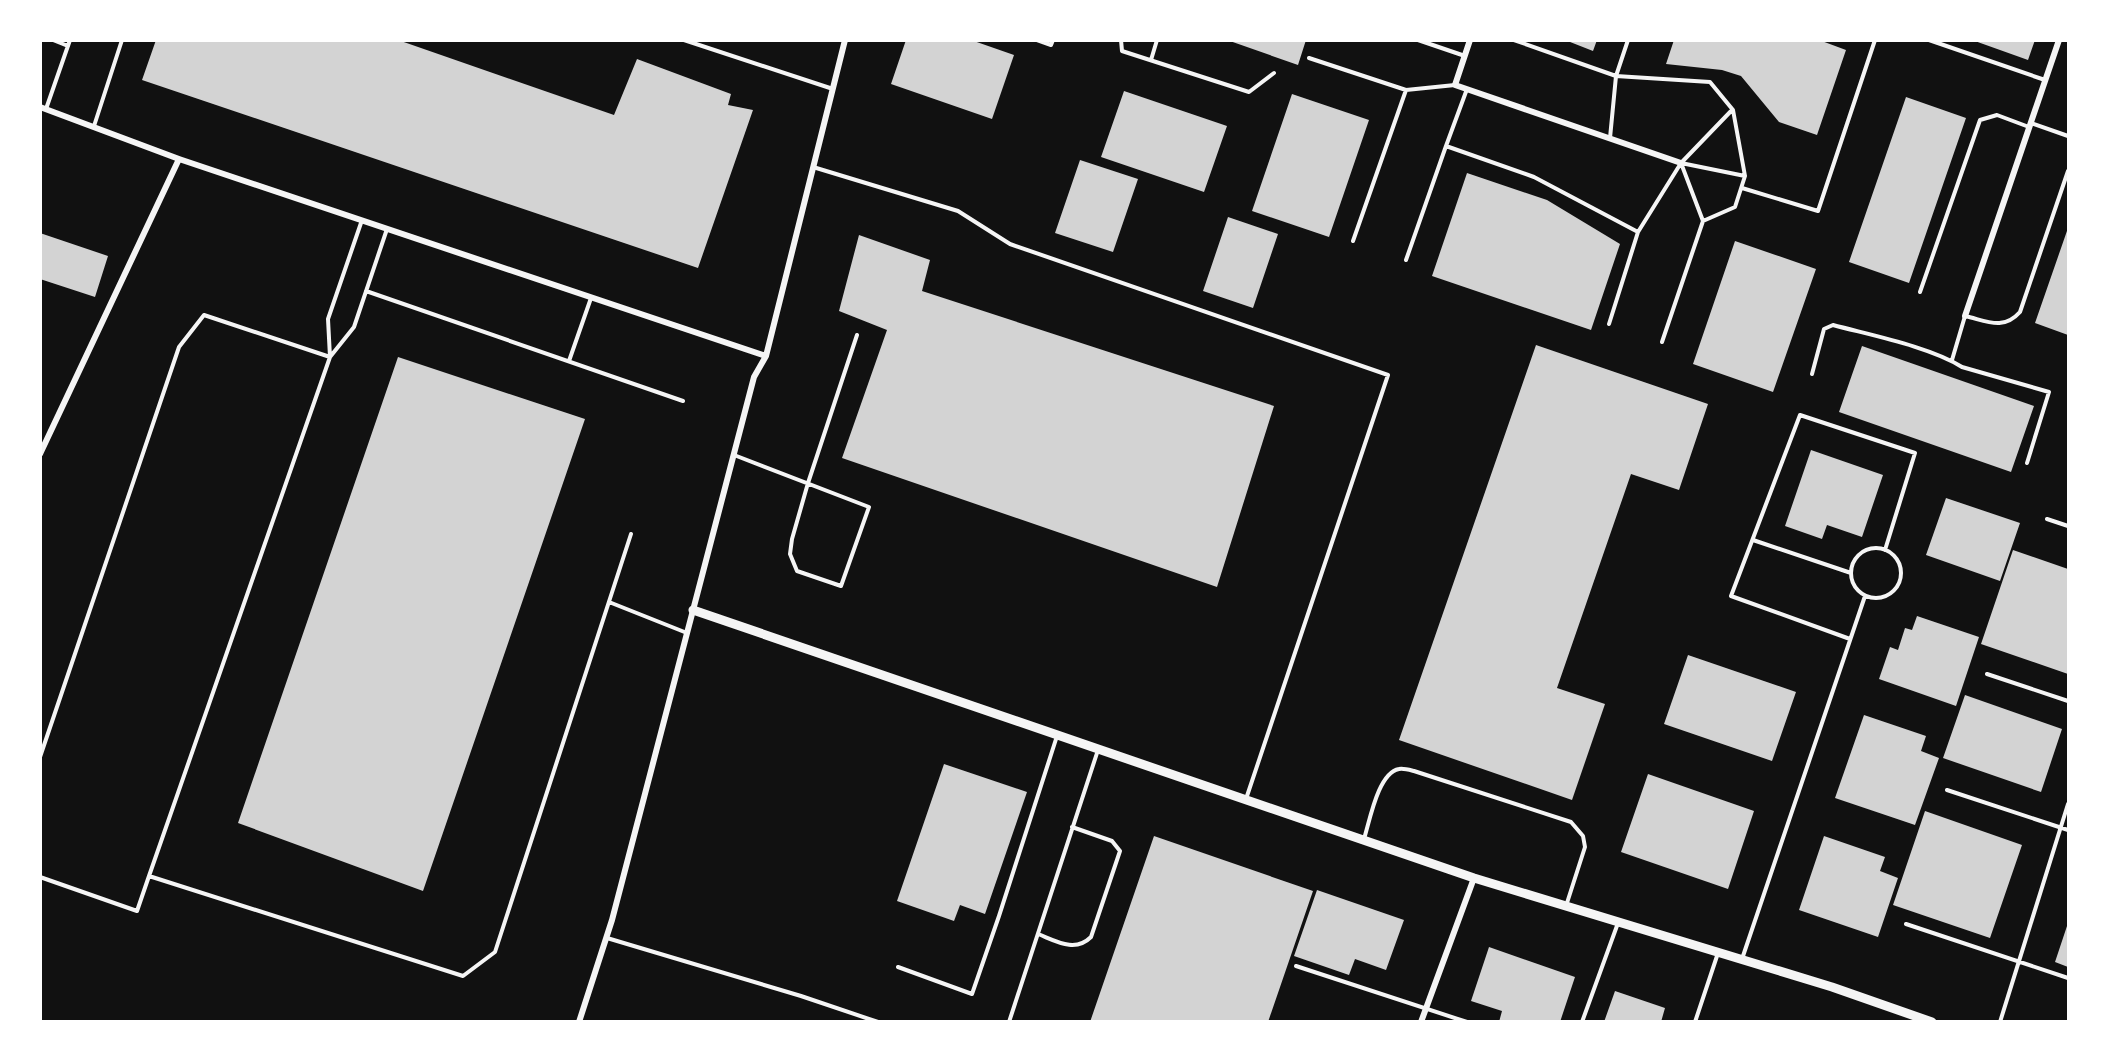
<svg xmlns="http://www.w3.org/2000/svg" width="2109" height="1062" font-family="Bitter,serif">
<style>
.building{fill:#d3d3d3}
.lines{fill:none;stroke-linecap:round;stroke-linejoin:round}
.service{stroke:#f5f5f5;stroke-width:4}
.minor{stroke:#f5f5f5;stroke-width:6}
.tertiary{stroke:#f5f5f5;stroke-width:9}
</style>
<rect width="100%" height="100%" fill="#111"/>
<path class="building" d="M156,40h242l216,75 23,-56 94,35 -3,11 25,5 -55,158 -556,-188z
M906,40h65l43,15 -22,64 -101,-35z
M1227,40h79l-8,25z
M1565,40h32l-4,11z
M1674,40h145l27,10 -29,85 -38,-13 -38,-46 -19,-6 -56,-6z
M1972,40h63l-7,20z
M1124,91l103,35 -23,66 -103,-35z
M1292,94l77,26 -40,117 -77,-26z
M1906,97l60,21 -57,165 -60,-21z
M1080,160l58,19 -25,73 -58,-19z
M1467,173l80,27 73,44 -29,86 -159,-54z
M1228,217l50,17 -25,74 -50,-17z
M2068,228v107l-33,-12z
M40,233l68,23 -13,41 -55,-18z
M859,235l71,25 -8,31 352,115 -57,181 -375,-129 45,-128 -48,-19z
M1735,241l81,28 -43,123 -80,-28z
M1536,345l172,59 -29,86 -48,-16 -74,214 48,16 -33,96 -173,-60z
M1862,346l172,60 -23,66 -172,-60z
M398,357l187,62 -162,472 -185,-68z
M1811,450l72,25 -21,62 -35,-12 -5,14 -37,-13z
M1946,498l74,25 -20,58 -74,-26z
M2013,550l55,19v105l-87,-30z
M1917,616l62,21 -23,69 -77,-27 11,-32 8,3 7,-22 7,2z
M1688,655l108,37 -24,69 -108,-37z
M1965,695l97,34 -21,63 -98,-34z
M1864,715l62,21 -5,15 18,7 -24,67 -80,-27z
M944,764l83,28 -42,122 -25,-9 -6,16 -57,-20z
M1648,774l106,37 -26,78 -107,-37z
M1925,811l97,34 -32,93 -97,-33z
M1154,836l159,55 -45,131h-178z
M1824,836l61,21 -5,14 18,7 -20,59 -79,-27z
M1317,890l87,30 -18,50 -31,-11 -6,16 -55,-19z
M2068,923v44l-13,-5z
M1489,947l86,30 -15,45h-61l3,-11 -31,-10z
M1615,991l50,17 -4,14h-57z"/>
<g class="lines">
<path class="service" d="M53,40l15,6
M684,40l149,49
M1037,40l14,5 2,-5
M1121,40l1,11 127,41 25,-19
M1418,40l47,16
M1514,40l102,36 -6,62
M1628,40l-12,36 94,6 23,28 12,66 -10,31 -32,14
M1929,40l116,40
M1309,58l97,32
M1151,60l6,-20
M46,109l24,-69
M2031,123l37,13
M94,126l28,-86
M1446,146l21,-57
M1681,163l64,13
M813,167l145,44 52,33 378,131 -142,424
M1742,188l76,23 57,-171
M362,220l-34,99 2,38 24,-30 33,-98
M1353,241l53,-151 49,-5
M1406,260l40,-114 88,31 104,55
M366,291l317,110
M1920,292l60,-172 17,-5 32,12
M1609,324l29,-92 43,-69 51,-53
M1662,342l41,-121 -22,-58
M1952,360l13,-44c22,5 38,15 55,-4l48,-141
M569,361l22,-63
M1812,374l12,-45 9,-4c37,10 98,22 129,42l87,25 -22,71
M734,455l135,52 -28,79 -44,-15 -7,-17 2,-15 16,-56 49,-148
M2047,519l21,7
M1753,540l98,33
M1851 573a25 25 0 1 1 50 0a25 25 0 1 1-50 0Z
M609,602l78,31
M1850,639l-119,-43 69,-181 115,38 -30,97
M1987,674l81,27
M40,757l139,-410 25,-32 126,42 -181,519
M1947,790l121,40
M1364,839c6,-19 14,-66 35,-70 4,-1 11,1 15,2l157,51 12,14 2,11 -19,59
M40,877l97,34 12,-35 314,100 32,-24 136,-418
M1906,924l162,54
M1038,934c18,7 37,19 53,3l29,-86 -8,-10 -40,-14
M607,938l194,58 77,26
M1742,959l123,-363
M1296,966l171,56
M898,967l74,27 27,-78 58,-180
M1009,1022l89,-272
M1582,1022l36,-99
M1695,1022l23,-69
M2000,1022l68,-218"/>
<path class="minor" d="M1470,40l-15,45 226,78
M40,107l139,52 587,197
M1965,316l94,-276
M40,454l139,-295
M579,1022l33,-102 142,-543 12,-21 79,-316
M1421,1022l53,-144"/>
<path class="tertiary" d="M693,610l781,268 358,109 100,35"/>
</g>
<rect width="2109" height="1062" fill="none" stroke="#ffffff" stroke-width="84"/>
</svg>
